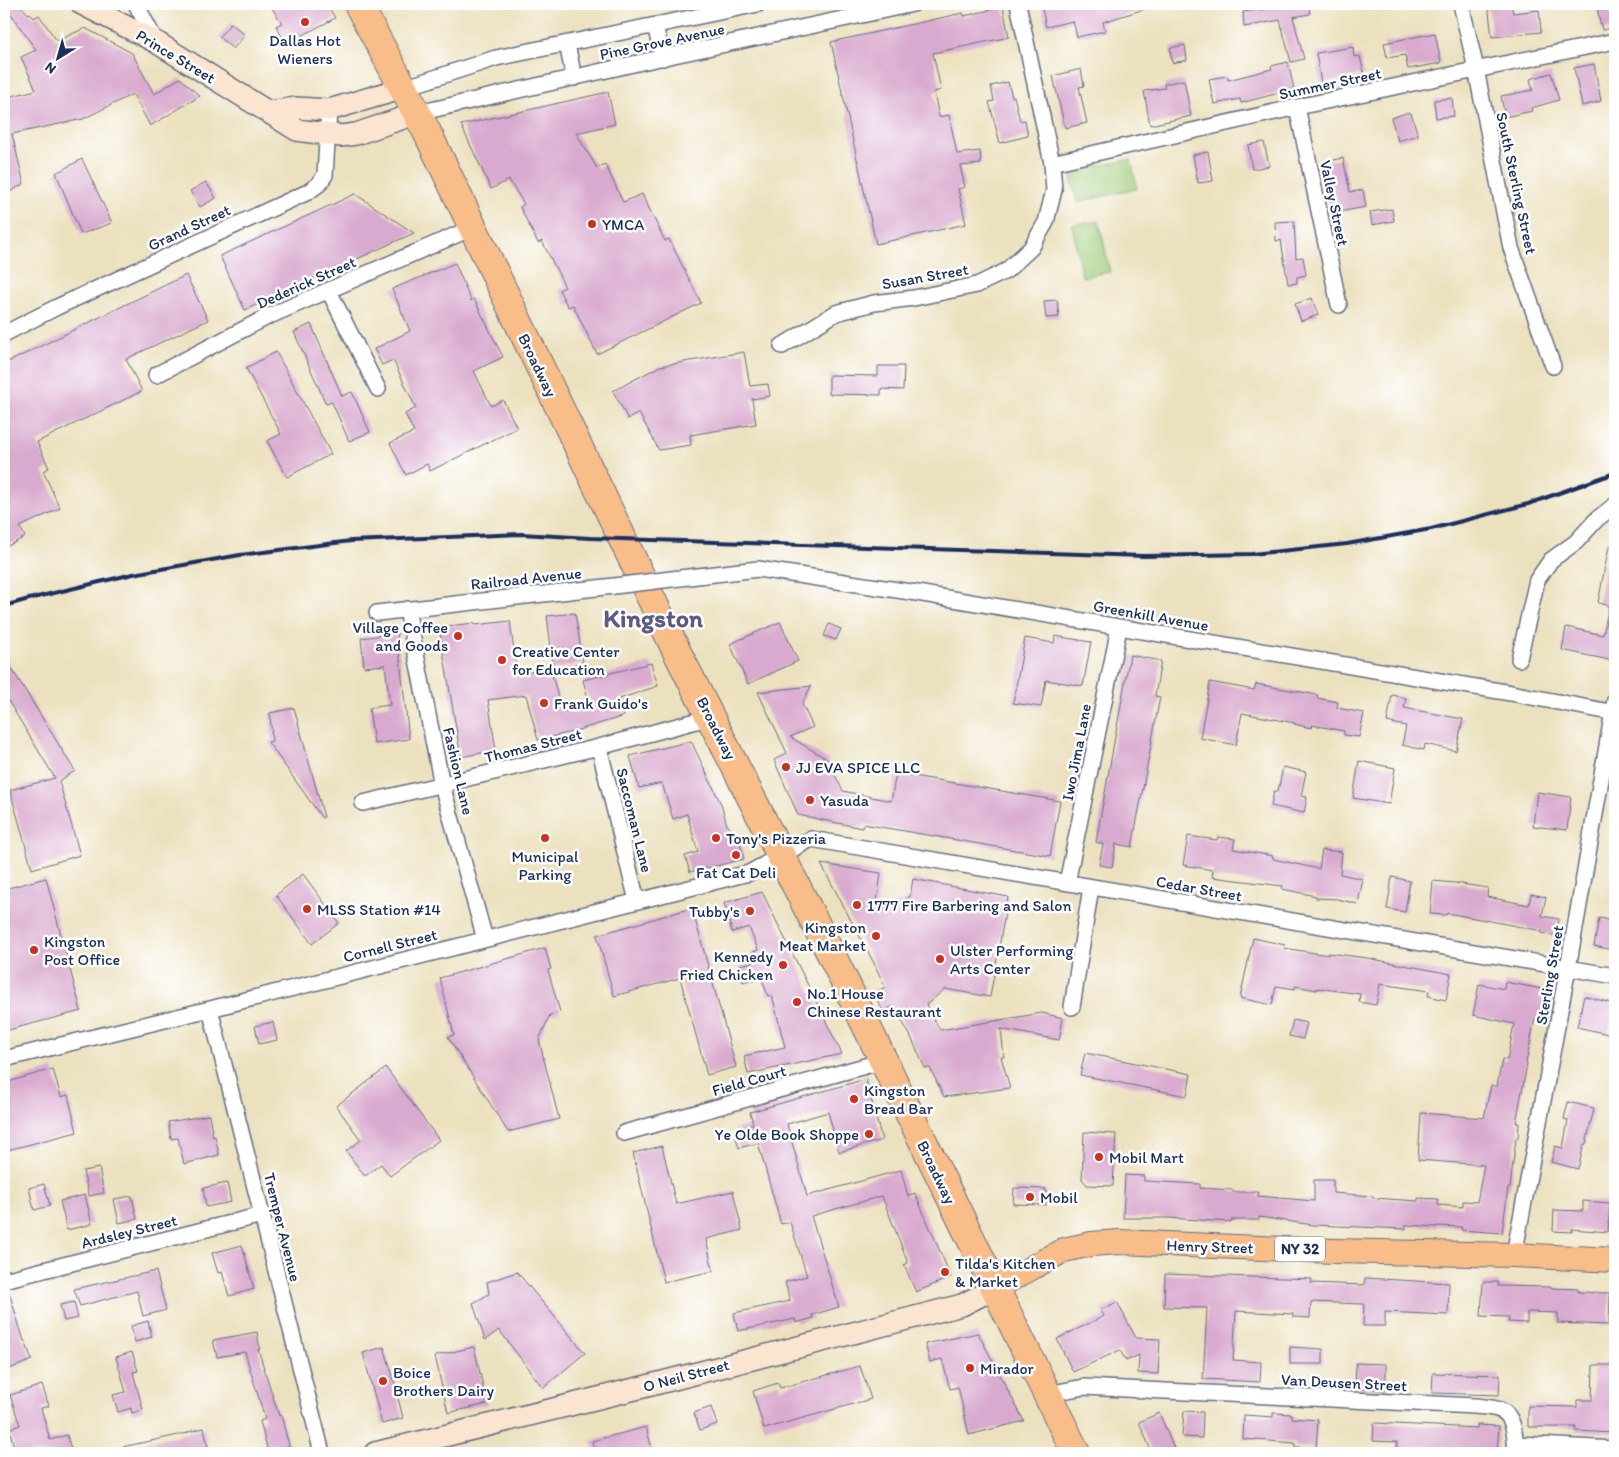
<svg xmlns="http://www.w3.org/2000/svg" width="1619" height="1457" font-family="Itim,sans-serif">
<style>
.green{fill:#9ecb78;stroke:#5c7d6b}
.building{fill:#d9aacf}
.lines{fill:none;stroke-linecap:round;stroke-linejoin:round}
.street-casing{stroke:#646d80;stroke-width:18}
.secondary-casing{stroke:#646d80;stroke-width:24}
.primary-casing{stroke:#646d80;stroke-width:26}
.highway-casing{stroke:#646d80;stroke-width:30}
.street{stroke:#fff;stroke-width:15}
.secondary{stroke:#fce5d0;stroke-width:21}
.primary{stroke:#f8bd89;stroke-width:24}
.highway{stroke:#f8bd89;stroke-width:28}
.rail{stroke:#1b2f5e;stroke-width:4}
.street-bridge-casing{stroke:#646d80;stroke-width:18;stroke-linecap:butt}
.street-bridge{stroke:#fff;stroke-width:15}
.poi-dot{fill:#c8321e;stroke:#fff;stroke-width:2}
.labels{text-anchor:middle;stroke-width:5;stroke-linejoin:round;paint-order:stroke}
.shield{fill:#fff;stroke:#5f6d8e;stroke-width:1}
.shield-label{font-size:15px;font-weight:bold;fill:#1b2f5e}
.poi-label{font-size:16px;fill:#1b2f5e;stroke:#fff;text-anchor:start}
.street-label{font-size:16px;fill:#1b2f5e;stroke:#fff}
.town-label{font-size:26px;font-weight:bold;fill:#5e5a86;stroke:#fff}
</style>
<rect width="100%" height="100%" fill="#fff"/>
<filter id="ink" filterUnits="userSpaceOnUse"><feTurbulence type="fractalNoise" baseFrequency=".02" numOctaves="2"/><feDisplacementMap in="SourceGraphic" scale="10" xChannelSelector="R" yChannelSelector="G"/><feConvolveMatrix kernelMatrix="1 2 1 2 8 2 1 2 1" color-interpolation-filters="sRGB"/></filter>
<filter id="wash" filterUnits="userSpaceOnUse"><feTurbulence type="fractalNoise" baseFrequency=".0096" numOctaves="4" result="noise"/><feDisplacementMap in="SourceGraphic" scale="20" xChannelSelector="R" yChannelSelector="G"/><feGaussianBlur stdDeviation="1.12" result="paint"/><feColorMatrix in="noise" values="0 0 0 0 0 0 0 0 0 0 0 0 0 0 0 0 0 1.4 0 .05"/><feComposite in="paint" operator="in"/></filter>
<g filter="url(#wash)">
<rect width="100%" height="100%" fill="#ece1bf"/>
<path class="green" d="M1131,159l6,30 -60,13 -7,-30z
M1099,221l11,51 -28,5 -10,-52z"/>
<g id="blocks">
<path class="building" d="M4,4h15l9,10 2,-1 4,5 5,-3 18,26 28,-13 47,25 22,41 26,-16 20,18 -50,30 -17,-32 -50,25 -71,15 12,50 -20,11v-97l32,-8 -15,-33 15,-7z
M269,4h58l8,14 -49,26 -10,-18 6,-3z
M1041,4h110v3l-48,15 2,9 -28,6 -4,-16 -27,6z
M1273,4h19l1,3 16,-2 1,9 -17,3 11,42 -13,3 -11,-42 -36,7 -1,-15 31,-4z
M1488,4h23l2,9 26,-3 2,22 -49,5z
M1596,4h14l5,23 -13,3z
M1003,7l6,30 -76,16 8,37 -7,2 5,25 10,-2 8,39 23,-3 1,13 -21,2 5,21 -7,2 8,35 -90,20 -45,-202 132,-29 1,3z
M231,23l14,12 -12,14 -14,-12z
M1435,33l6,30 -33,6 -3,-14 -18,3 -3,-15z
M1185,45l2,15 -15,3 -2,-15z
M1353,47l1,10 6,-1 4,18 -43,9 -5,-30z
M1288,62l6,27 -53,14 -1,-4 -26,5 -5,-25 18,-3 1,4 44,-11 -1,-3z
M1594,64l7,37 -19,5 -8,-38z
M1081,69l3,17 -5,1 8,36 -22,5 -12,-52z
M1551,73l8,27 -28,8 1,3 -27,6 -4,-21 32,-6 -3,-11z
M1184,80l7,36 -41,9 -6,-34 21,-3 -1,-4z
M1008,82l4,15 2,-1 6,25 5,-1 3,16 -28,7 -11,-41 5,-1 -3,-15z
M608,92l7,32 -39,9 21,35 8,-4 18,38 19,-8 23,47 4,-2 32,64 -104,51 -24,-49 -5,2 -9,-17 6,-3 -23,-46 -4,2 -18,-36 4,-3 -15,-24 -18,9 -30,-64z
M1452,98l2,18 -18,2 -2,-18z
M1406,113h5l7,22 -20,6 -7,-23z
M1264,142l5,24 -17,3 -4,-24z
M1208,152l5,29 -15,2 -5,-28z
M1343,158l7,34 13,-2 3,17 -33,6 -3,-17 2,-1 -7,-33z
M82,159l30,64 -31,11 -25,-61z
M206,182l10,16 -16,9 -10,-16z
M355,194l59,39 -169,77 -25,-54z
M1392,209l2,12 -22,4 -2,-13z
M1294,221l2,37 7,-1 3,18 -9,2v6l-9,1 -7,-44 -5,1 -1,-19z
M455,263l16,38 3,-2 29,58 -29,14 17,35 12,-6 14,28 -87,43 -3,-7 -21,11 -16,-32 24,-11 -9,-18 11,-6 -23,-48 -11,5 -8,-16 36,-18 -18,-42z
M186,275l22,45 -82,39 16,32 -105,51 12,26 -6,3 17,37 -40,19 5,10 -21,11v-184z
M1312,298l6,17 -17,6 -6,-17z
M1057,300l2,17 -13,1 -2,-17z
M311,324l31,72 10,-4 18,40 -21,9 -17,-39 -6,2 -32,-72z
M276,352l55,102 -44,23 -20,-36 14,-7 -35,-66z
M744,352l6,34 18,-2 2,12 -18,3 4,25 -66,11 1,10 -32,5 -20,-37 -11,6 -15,-28 47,-25z
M878,366h26l-1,24 -22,-1v6l-52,-1v-19l49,1z
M1609,546l6,1v107l-1,7 -52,-11 4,-23 37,8 6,-29h3l-14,-3z
M575,613l8,49 -29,8 -7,-54z
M510,621l7,54 33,-8 12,45 28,-6 -7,-26 68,-17 7,23 -39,13 5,17 -52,16 -34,8 -12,-45 -38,5 8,50 -35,7 -22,-130 35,-4 1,2z
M780,622l18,39 -50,23 -18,-40z
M829,624l12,5 -5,11 -12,-4z
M397,633l12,106 -35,5 -5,-36 21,-3 -5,-40 -21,2 -3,-29z
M1055,636l36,6 -8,44 -37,-6 -5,27 -28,-4 12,-65 29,5z
M1130,655l31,6 -6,35 5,1 -28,150 -16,-3 -4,23 -13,-2 4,-21 -7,-2z
M4,656l71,115 -16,10 21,74 -48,14 -22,-79 45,-12 -51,-84z
M1210,682l44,8 2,-6 62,11 -1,3 21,4 -1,6 27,5 -5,24 -15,-2v-4l-32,-6 -1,3 -17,-4 1,-1 -53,-10 -6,32 -36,-7z
M811,686l-9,18 11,23 -23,10 37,22 16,32 48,10 5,-28 164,28 -10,55 -187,-32 -1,4 -64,-13 -24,-55 13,-7 -29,-61z
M1392,695l14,3 -2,10 59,11 -7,32 -31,-7 -1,6 -22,-5 4,-19 -19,-4z
M294,708l30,109 -2,1 -54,-76 4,-1 -2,-28z
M691,741l30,63 6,21 13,17 4,17 -54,13 -5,-16 13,-4 -11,-38 -14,5 -11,-36 -23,5 -9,-32z
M1359,761l36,7 -6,36 -36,-6z
M1283,767l23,5 -5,24 6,1 -3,16 -33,-7 3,-15h4z
M1537,792l34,5 -4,33 -34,-4z
M1188,836l29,4 1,-3 17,2 -2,10 40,7v3l46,10 3,-19 20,2 -2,22 23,5 -5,25 -21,-5 -21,-1v-2l-34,-7 1,-3 -71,-9 1,-7 -30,-5z
M821,864l60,9 -6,41 35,-17 3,-18 95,18 -18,100 -45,-8 -19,16 14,25 102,-17 21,5 -4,22 -58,-11 3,28h-3l9,31 -66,9 -14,-29h-5l-15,-33 -17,-29 -10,5 -9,-18 11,-6 -11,-24z
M303,874l36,49 -27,21 -36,-49z
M1392,877l18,4 -5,31 -18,-3z
M46,878l35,133 -77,20v-142z
M1433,881l22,2 33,5 -1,9 42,8 2,-11 15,3 -4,19 17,3 -3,17 -15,-3 1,-2 -57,-11 -38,-7 -1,2 -16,-1z
M762,892l80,162 -94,20 -4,-18 41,-9 -13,-52 -4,1 -6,-17 -9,2v-2l-10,3 -4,-17 15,-3 -3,-9 7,-3 -9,-23 -17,5 -8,-29z
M692,908l44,159 -29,8 -27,-97 -66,18 -17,-61z
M1599,918l16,3v17l-2,12 -19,-4z
M1253,938l32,7 -1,3 44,7v-2l39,5 84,16 -5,26 -18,-4 1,-5 -49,-7 -4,21 -17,-3 1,-8 -43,-6v2l-22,-4v3l-19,-3 -4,19 -32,-7z
M545,948l6,21 -3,1 12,42 -10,3 -11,25 20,79 -51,13 -60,-95 6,-2 -14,-57z
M1505,982l42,8 -5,29 -7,-1 -9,45 1,1 -4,22 -7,37h3l-1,15h-2l-6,50h-2l-6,45 -41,-3 1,-3 -25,-1v1l-31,-2v4l-93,-4 -54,-8v3h-28v2l-62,-4h-46l2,-43 19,1v5l56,3v4l33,2v2h25v4l33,3 23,2v-21h19v13l40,3v2l45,3v-3l20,1v6l25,2v-6l14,1 7,-37 -66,-5 3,-47 63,5 7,-33 6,2 5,-28 5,1 7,-36 -41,-9 6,-31 25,5z
M1584,996l31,8 -7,30 -31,-7z
M1293,1020l14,3 -4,16 -14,-3z
M273,1022l4,18 -18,4 -4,-18z
M1085,1053l106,21 -4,22 -107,-21z
M386,1068l53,72 -49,36 -9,-12 -16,12 -19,-25 15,-11 -25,-34z
M53,1069l8,28 7,-2 9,37 -73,19v-68z
M866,1079l16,61 -43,12 -11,-40 -41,12 20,72 94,-26 7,26 7,-3 36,84 -35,15 -12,-27 4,-2 -26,-67 -71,20 28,91 -27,8 1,3 -17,5 -1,-4 -57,12 -4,-18 56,-12 -5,-19 22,-6 -17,-54 -9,2 -23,-81 -19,5 -5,-18 19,-6 -3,-12z
M1568,1102l26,6 -8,36h-2l-6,25 -27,-7 4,-16 8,2 5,-28 -4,-1z
M209,1115l4,22 2,-1 4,19 -35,9 -6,-26 -7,1 -3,-17z
M1084,1132l32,2 -3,52 -26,-1 -5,-6z
M662,1146l14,58 57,-13 9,39 -36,9 7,32 -49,11 -31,-129z
M99,1168l5,25 -15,3 -6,-25z
M227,1183l4,19 -25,5 -3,-19z
M44,1184l6,22 -16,4 -5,-22z
M1014,1188l32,1v16l-33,-1z
M85,1195l7,29 -25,6 -7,-29z
M132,1196l5,23 -18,4 -5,-24z
M1583,1201l27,2 -2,29 -36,-3v3l-19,-1 1,-21 29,1z
M242,1245l12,44 -25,7 -7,-24 -4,1 -6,-20z
M156,1271l10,39 -23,6 -6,-25 -57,15 -6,-17z
M517,1272l68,81 -42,35 -44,-58 -14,10 -12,-37 16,-9 -2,-12z
M1165,1274l147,5 -1,4 53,2 1,-7 84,5 -1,32 -63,-3v14h-22l1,-22 -53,-2 -1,16 -17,-1v-3l-57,-3 -3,49 28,2 -1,20 -57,-3 4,-71 -43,-1z
M1483,1282h15v4l54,1v1l26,1v3l32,1 -1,32 -51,-2v-10l-31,-1v11l-19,-1 1,-5 -28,-1z
M4,1289h4l16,52h1l7,19 -28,11z
M74,1302l4,16 -14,3 -4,-16z
M1117,1302l19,36 24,1 -2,35 -20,-1 1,-18 -13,6 -6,-11 -47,22 -16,-33 47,-23 -3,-6z
M148,1321l4,16 -17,5 -4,-16z
M257,1332l3,17h-2l21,67 2,-1 8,31 -21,6 -8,-31 5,-2 -20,-67 -28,5 -4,-17z
M978,1333l46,88 -55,14 -11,-48 -8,2 -8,-30 -12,3 -5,-18z
M384,1347l13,43h-1l7,28 -21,6 -19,-71z
M474,1347l13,57 -39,9 -13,-57z
M1290,1347l33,2v15h-33z
M132,1352l6,19 -5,1 10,38 -11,3 -1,-5 -13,4 -5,-17 13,-3 -10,-35z
M1356,1363l30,1v25l-31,-1z
M1593,1365h20l-1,36h3l-1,32 -38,-2v-4h-48v-21l49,1v-7h15z
M860,1366l11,33 -107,30 -11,-38 25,-8 2,5z
M1433,1373l67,2 -1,20 -67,-2z
M42,1385l7,21 -8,2 9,32 17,-5 5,18h-56l-7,-24 11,-4 -10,-30z
M711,1407l6,17 -17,6 -6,-17z
M1184,1411l19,1 -1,26 -20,-1z
M1159,1413l6,14 11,26h-24l-13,-31z
M1273,1413l19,1v4l26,2 -2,28 -21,-1v-4l-52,-4 1,-24 29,2z
M1374,1423l103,5v-3l22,1 -2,27 -100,-4v-7l-24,-1z
M646,1427l7,26h-58l-3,-12z
M204,1428l5,25h-86l-1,-6 66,-14v-1z"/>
</g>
</g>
<g filter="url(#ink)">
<use href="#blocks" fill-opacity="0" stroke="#646d80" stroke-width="1"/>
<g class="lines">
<g class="street-casing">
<path id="street" d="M136,4l20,38
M1461,4l15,65 35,179 42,118
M655,26l8,32
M567,44l7,34
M404,88l92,-30 262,-54
M1297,107l42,198
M418,113l237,-54 258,-55
M1052,163l245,-56 318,-66
M329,291l49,98
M4,334l53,-27 251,-115 11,-8 6,-9 4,-65
M782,346l54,-33 38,-10 40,-5 63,-13 29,-14 25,-23 15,-26 8,-32 -2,-27 -34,-159
M156,375l111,-58 205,-89
M680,578l78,-9 159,24 594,100 104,20
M407,609l35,176 43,154
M377,613l237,-27
M1519,659l18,-79 14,-20 25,-18 21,-23 18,-14
M599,747l38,154
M363,803l236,-56 112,-30
M1067,883l52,-255
M1072,1007l19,-120
M210,1009l112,444
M4,1059l206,-50 539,-136 62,-34 804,137
M624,1133l259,-72
M1514,1255l54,-287 47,-268
M4,1280l258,-65
M1047,1394l37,-7 391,19c8,1 17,1 25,4 15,5 16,30 15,43
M1516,1444l99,5"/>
</g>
<g class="secondary-casing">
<path id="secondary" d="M82,4l74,38 141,88 44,6 15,-2 62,-21
M269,112l27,-4 33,2 75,-22
M375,1453l268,-66 319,-82 33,-17"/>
</g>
<g class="primary-casing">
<path id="primary" d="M995,1288l69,-38 27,-6 28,-2 215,9 180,4 101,5"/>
</g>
<g class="highway-casing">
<path id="highway" d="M358,4l69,128 250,520 159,312 240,489"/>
</g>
<use href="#street" class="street"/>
<use href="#secondary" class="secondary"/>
<use href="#primary" class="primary"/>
<use href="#highway" class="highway"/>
<path class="rail" d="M4,606l25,-7 104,-25 107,-19 111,-14 170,-7 69,4 554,18 108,-2 95,-10 84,-15 97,-25 87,-31"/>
<g class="street-bridge-casing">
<path id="street-bridge" d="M614,586l66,-8"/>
</g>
<use href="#street-bridge" class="street-bridge"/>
</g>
</g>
<g class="poi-dot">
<circle cx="305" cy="22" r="5"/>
<circle cx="592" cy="224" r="5"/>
<circle cx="458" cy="636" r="5"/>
<circle cx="502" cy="660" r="5"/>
<circle cx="544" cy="703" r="5"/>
<circle cx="786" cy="767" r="5"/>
<circle cx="810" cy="800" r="5"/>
<circle cx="545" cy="838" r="5"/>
<circle cx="716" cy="838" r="5"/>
<circle cx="736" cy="855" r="5"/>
<circle cx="857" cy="905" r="5"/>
<circle cx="307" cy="909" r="5"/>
<circle cx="750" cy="911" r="5"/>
<circle cx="876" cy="936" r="5"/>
<circle cx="34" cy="950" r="5"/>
<circle cx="940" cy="959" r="5"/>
<circle cx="783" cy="965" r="5"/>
<circle cx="797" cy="1002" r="5"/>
<circle cx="854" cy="1099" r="5"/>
<circle cx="869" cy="1134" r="5"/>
<circle cx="1099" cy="1157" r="5"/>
<circle cx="1030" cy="1197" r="5"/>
<circle cx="945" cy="1272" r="5"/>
<circle cx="970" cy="1368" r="5"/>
<circle cx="383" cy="1381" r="5"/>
</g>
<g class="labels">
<rect class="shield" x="1275" y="1236.5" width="50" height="25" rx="4"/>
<g class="shield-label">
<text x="1300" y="1254">NY 32</text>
</g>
<g class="poi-label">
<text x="305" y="46" text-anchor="middle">Dallas Hot<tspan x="305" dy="18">Wieners</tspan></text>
<text x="602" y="230">YMCA</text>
<text x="448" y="633" text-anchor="end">Village Coffee<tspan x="448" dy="18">and Goods</tspan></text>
<text x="512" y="657">Creative Center<tspan x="512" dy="18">for Education</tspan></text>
<text x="554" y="709">Frank Guido's</text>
<text x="796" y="773">JJ EVA SPICE LLC</text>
<text x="820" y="806">Yasuda</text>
<text x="726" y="844">Tony's Pizzeria</text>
<text x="545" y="862" text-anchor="middle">Municipal<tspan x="545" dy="18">Parking</tspan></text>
<text x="736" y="878" text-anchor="middle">Fat Cat Deli</text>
<text x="867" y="911">1777 Fire Barbering and Salon</text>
<text x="317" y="915">MLSS Station #14</text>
<text x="740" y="917" text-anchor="end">Tubby's</text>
<text x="866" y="933" text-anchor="end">Kingston<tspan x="866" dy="18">Meat Market</tspan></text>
<text x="44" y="947">Kingston<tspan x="44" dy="18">Post Office</tspan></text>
<text x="950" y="956">Ulster Performing<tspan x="950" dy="18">Arts Center</tspan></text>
<text x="773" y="962" text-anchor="end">Kennedy<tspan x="773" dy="18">Fried Chicken</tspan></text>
<text x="807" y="999">No.1 House<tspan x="807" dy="18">Chinese Restaurant</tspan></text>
<text x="864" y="1096">Kingston<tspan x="864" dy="18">Bread Bar</tspan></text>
<text x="859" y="1140" text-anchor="end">Ye Olde Book Shoppe</text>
<text x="1109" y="1163">Mobil Mart</text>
<text x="1040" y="1203">Mobil</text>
<text x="955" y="1269">Tilda's Kitchen<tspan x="955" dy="18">&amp; Market</tspan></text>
<text x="980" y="1374">Mirador</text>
<text x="393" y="1378">Boice<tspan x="393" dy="18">Brothers Dairy</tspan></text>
</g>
<g class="street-label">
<text transform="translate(662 41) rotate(-12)" y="6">Pine Grove Avenue</text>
<text transform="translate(176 56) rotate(31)" y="6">Prince Street</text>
<text transform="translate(1330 83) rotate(-12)" y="6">Summer Street</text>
<text transform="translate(1517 183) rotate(78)" y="6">South Sterling Street</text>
<text transform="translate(1335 203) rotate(78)" y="6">Valley Street</text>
<text transform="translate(189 227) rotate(-25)" y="6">Grand Street</text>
<text transform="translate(925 276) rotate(-10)" y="6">Susan Street</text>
<text transform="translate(306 282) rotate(-24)" y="6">Dederick Street</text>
<text transform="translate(538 365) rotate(64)" y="6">Broadway</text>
<text transform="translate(526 578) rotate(-6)" y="6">Railroad Avenue</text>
<text transform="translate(1151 615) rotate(10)" y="6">Greenkill Avenue</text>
<text transform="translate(717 728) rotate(63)" y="6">Broadway</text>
<text transform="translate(533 745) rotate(-14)" y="6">Thomas Street</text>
<text transform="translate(1076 752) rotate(-79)" y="6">Iwo Jima Lane</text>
<text transform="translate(459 771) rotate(77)" y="6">Fashion Lane</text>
<text transform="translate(635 820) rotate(76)" y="6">Saccoman Lane</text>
<text transform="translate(1199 888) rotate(10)" y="6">Cedar Street</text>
<text transform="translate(390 945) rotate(-14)" y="6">Cornell Street</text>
<text transform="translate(1549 975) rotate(-80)" y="6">Sterling Street</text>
<text transform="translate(749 1080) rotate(-16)" y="6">Field Court</text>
<text transform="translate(937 1172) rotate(64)" y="6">Broadway</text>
<text transform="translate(283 1227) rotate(76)" y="6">Tremper Avenue</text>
<text transform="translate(129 1231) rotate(-14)" y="6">Ardsley Street</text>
<text transform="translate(1210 1246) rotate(2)" y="6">Henry Street</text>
<text transform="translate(686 1375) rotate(-15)" y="6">O Neil Street</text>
<text transform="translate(1344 1382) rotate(3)" y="6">Van Deusen Street</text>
</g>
<g class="town-label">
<text x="653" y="627">Kingston</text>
</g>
</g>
<rect width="1619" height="1457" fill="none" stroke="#fff" stroke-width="20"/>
<g transform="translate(58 58) rotate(217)" stroke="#ffffff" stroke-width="4" paint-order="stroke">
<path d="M0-4L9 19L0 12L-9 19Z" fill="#1b2f5e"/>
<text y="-8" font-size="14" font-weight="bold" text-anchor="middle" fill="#1b2f5e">N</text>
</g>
</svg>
